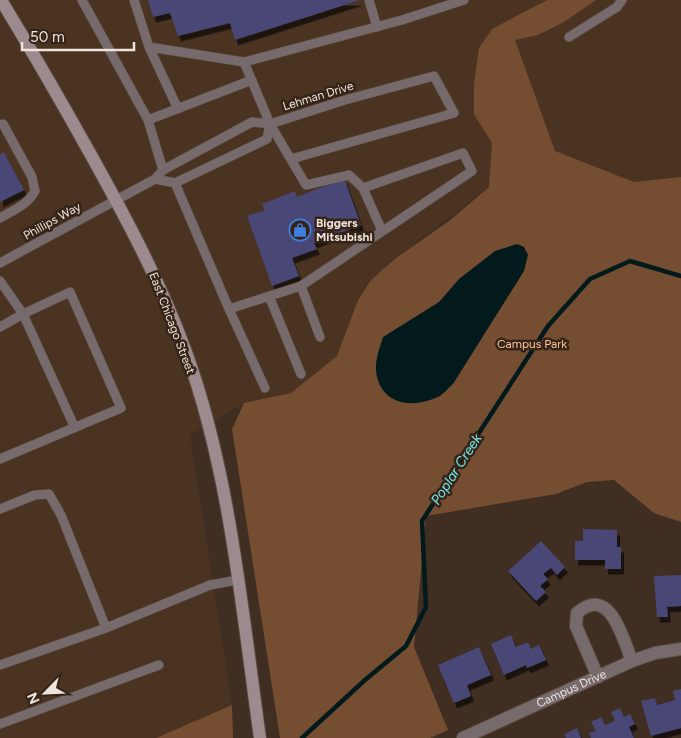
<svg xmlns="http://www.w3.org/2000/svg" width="681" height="738" font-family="Figtree,sans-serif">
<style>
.built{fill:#4b3322}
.green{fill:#754e32}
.water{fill:#021a1b}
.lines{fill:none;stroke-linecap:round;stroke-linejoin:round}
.stream{stroke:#021a1b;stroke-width:4.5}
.building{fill:#484675;filter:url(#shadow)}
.service-casing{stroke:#5b4b3f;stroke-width:10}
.minor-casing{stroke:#5b4b3f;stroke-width:14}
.secondary-casing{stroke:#5b4b3f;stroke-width:14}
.service{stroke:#766a6d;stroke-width:9}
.minor{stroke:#766a6d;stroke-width:12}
.secondary{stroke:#9c8a8e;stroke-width:12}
.labels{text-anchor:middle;stroke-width:5;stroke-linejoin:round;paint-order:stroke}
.street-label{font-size:12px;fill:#efe4dc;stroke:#352417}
.poi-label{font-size:12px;font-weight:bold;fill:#efe4dc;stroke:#352417;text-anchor:start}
.park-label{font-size:12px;fill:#fdc49b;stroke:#352417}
.water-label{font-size:14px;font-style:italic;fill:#71e7eb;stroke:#352417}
</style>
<defs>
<filter id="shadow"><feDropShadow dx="3" dy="5.5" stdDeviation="0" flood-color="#0009"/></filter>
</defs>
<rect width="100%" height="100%" fill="#3f2e21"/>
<path class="built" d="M0,0h681v177l-47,5 -145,5 -93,71 -25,22 -13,20 -21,56 -46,37 -47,10 -54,32 42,270 -76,33h-156z"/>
<path class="green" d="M547,0h49l-32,22 -26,13 -23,5 40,111 79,31 47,-5v345l-27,-9 -40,-33 -27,2 -31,12 -130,22 -12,131 34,83 -18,8h-150l-48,-309 12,-26 47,-10 46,-37 21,-56 13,-20 25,-22 53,-37 40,-34 3,-44 -18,-29v-30l5,-36 13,-19z
M232,705l1,33h-77z"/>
<path class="water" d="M517,244l7,3 4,8 -4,16 -71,113c-5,4 -9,10 -15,13 -26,12 -58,8 -62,-26 -1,-11 4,-24 7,-34l56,-35 20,-23 36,-28z"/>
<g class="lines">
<path class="stream" d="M302,738l63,-58 41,-34 20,-39 -4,-86 126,-195 42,-47 40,-18 51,15"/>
</g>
<path class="building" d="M148,0h212l-125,40 -5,-17 -52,13 -8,-23 -17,4z
M4,152l20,38 -24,12v-48z
M344,178l17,47 -47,18 3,6 -25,9 7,18 -27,10 -25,-70 18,-6 -3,-6 33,-13 2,6z
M583,529l34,1v17h4v22h-16v-9h-30v-19h8z
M541,541l24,26 -8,8 -6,-7 -8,6 5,5 -8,7 6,6 -10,9 -28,-30z
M681,575v31l-14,1 1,10h-11l-3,-41z
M511,635l5,12 12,-5 3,7 8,-4 7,15 -19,8 -1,-3 -22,10 -13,-31z
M479,647l12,28 -24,10 4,11 -17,7 -16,-38z
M681,689v39l-30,8 -10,-35 14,-3 2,7 18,-5 -2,-9z
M620,708l4,9 6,-3 5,10 -6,3 5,11h-43l-2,-5 7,-2 -5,-9 10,-5 4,8 10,-4 -4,-9z
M577,728l4,10h-15l-2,-4z"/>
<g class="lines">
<g class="service-casing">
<path id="service" d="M82,0l66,120 15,50
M134,0l15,47 95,15 26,62 36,61 43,-10 14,13 19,43
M369,0l8,27
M569,37l48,-30 5,-7
M149,47l29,62
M244,62l158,-42 62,-20
M148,120l104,-40
M155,179l8,-9 89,-48 18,2 75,-24 89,-24 20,37 -163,46
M175,183l54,126 72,-23 171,-115 -9,-18 -100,35
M0,218c14,-8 27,-13 35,-27l-3,-14 -29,-53
M0,263l155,-84 20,4 92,-44 3,-15
M0,281l23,33 47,-22 51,116 -121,51
M301,286l19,51
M269,296l32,78
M229,309l36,79
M0,327l23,-13 52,114
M0,509l35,-14 14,-1 12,21 45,113
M0,665l106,-37 104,-43 28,-5
M0,724l159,-59"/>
</g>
<g class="minor-casing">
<g id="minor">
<path d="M598,677l-22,-51 1,-13c33,-29 46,26 55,48"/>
<path id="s1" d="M463,738l169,-77 23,-8 26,-4"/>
</g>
</g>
<g class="secondary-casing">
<path id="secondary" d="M1,0c31,51 61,103 90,155 35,63 70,128 95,197 44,120 56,259 74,386"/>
</g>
<use href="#service" class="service"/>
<use href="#minor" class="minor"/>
<use href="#secondary" class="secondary"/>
</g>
<defs>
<g id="shop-ring" transform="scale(1.125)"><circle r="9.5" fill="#352417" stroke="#3f7fe0" stroke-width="1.5"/><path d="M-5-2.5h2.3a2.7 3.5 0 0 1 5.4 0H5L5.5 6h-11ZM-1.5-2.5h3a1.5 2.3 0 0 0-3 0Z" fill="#3f7fe0"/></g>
</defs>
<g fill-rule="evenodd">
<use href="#shop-ring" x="300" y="230"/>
</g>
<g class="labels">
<g class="street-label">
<text transform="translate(318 96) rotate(-17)" y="4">Lehman Drive</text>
<text transform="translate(52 221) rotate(-29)" y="4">Phillips Way</text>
<text transform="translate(172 323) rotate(69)" y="4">East Chicago Street</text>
<text dy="4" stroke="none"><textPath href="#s1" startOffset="119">Campus Drive</textPath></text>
</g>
<g class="poi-label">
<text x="316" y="227">Biggers<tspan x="316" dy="14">Mitsubishi</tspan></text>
</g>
<g class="park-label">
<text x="532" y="348">Campus Park</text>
</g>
<g class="water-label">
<text transform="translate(456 469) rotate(-57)" y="5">Poplar Creek</text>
</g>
</g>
<g transform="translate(45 693) rotate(246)" stroke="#352417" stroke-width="4" paint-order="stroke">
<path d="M0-4L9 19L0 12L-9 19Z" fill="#efe4dc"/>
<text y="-8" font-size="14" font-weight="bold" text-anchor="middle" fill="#efe4dc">N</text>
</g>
<path d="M22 42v8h112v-8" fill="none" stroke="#efe4dc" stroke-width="2.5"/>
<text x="30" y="42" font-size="15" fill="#efe4dc" stroke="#352417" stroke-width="4" paint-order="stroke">50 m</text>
</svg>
